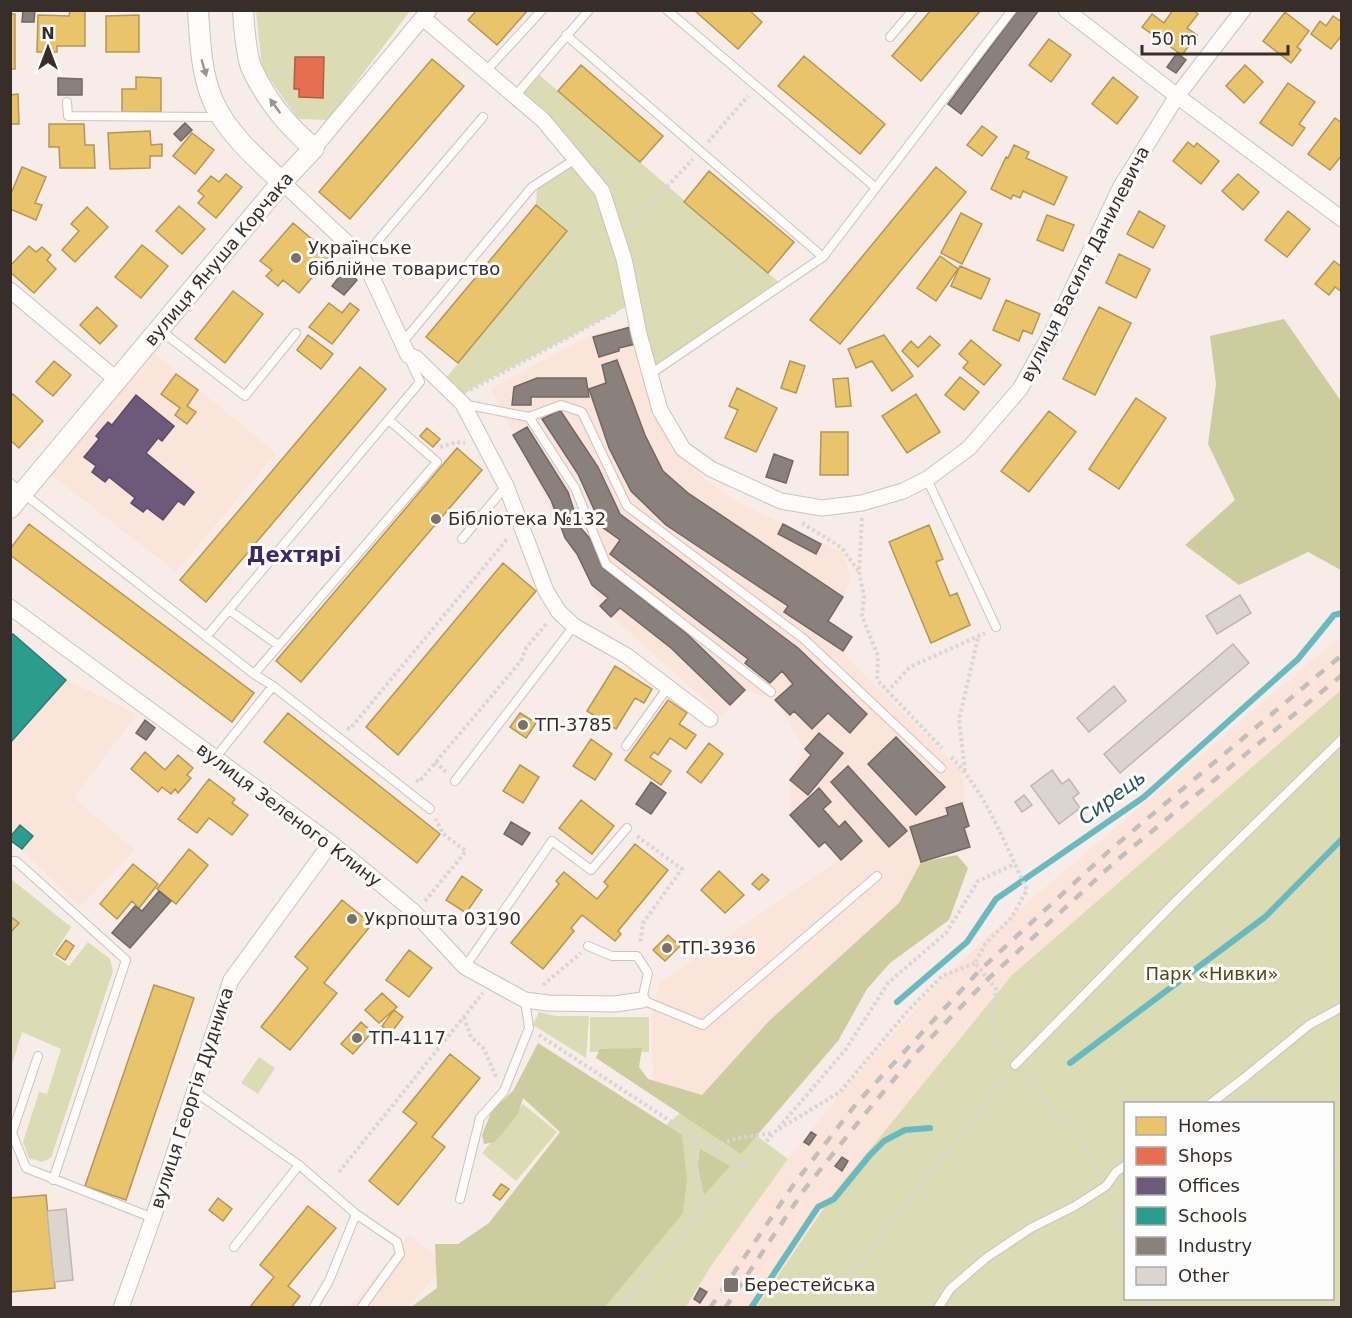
<svg xmlns="http://www.w3.org/2000/svg" width="1352" height="1318" font-family="'DejaVu Sans',sans-serif">
<style>
.built{fill:#fbe5db}
.green{fill:#dcdcb4;fill-rule:evenodd}
.forest{fill:#cccc9e}
.homes{fill:#e9c46a;stroke:#b49757;stroke-width:1.5}
.shops{fill:#e76f51;stroke:#b25c45;stroke-width:1.5}
.offices{fill:#6d597a;stroke:#5d4c62;stroke-width:1.5}
.schools{fill:#2a9d8f;stroke:#2e7c71;stroke-width:1.5}
.industry{fill:#8a817c;stroke:#716863;stroke-width:1.5}
.lines{fill:none;stroke-linecap:round;stroke-linejoin:round}
.stream{stroke:#68b9c0;stroke-width:6}
.building{fill:#dcd4ce;stroke:#beb6b0;stroke-width:1.5}
.service-casing{stroke:#ccc3bf;stroke-width:10}
.minor-casing{stroke:#ccc3bf;stroke-width:17}
.tertiary-casing{stroke:#ccc3bf;stroke-width:22}
.path{stroke:#d9d6d4;stroke-width:4;stroke-dasharray:3 3;stroke-linecap:butt}
.service{stroke:#fefcfb;stroke-width:8}
.minor{stroke:#fefcfb;stroke-width:15}
.tertiary{stroke:#fefcfb;stroke-width:20}
.rail{stroke:#c1bfbd;stroke-width:4.5;stroke-dasharray:10 10;stroke-linecap:butt}
.oneway{fill:#9a9592}
.poi-dot{fill:#7a706c;stroke:#fcfcfc;stroke-width:2}
.labels{text-anchor:middle;stroke-width:6;stroke-linejoin:round;paint-order:stroke}
.poi-label{font-size:18px;fill:#372e2a;stroke:#fcfcfc;text-anchor:start}
.street-label{font-size:18px;fill:#372e2a;stroke:#fcfcfc}
.park-label{font-size:18px;fill:#494d12;stroke:#fcfcfc}
.water-label{font-size:20px;font-style:italic;fill:#24545b;stroke:#fcfcfc}
.quarter-label{font-size:21px;font-weight:bold;fill:#3d2a65;stroke:#fcfcfc}
</style>
<rect width="100%" height="100%" fill="#f7ece7"/>
<path class="built" d="M633,324l13,59 17,48 35,43 37,27 107,51 9,25 -8,20 -15,24 24,16 -9,15 119,120 8,75 -49,15 -22,41 -130,118 -67,74 -49,-12 -2,-72 9,-29 180,-122 -15,-17 -6,4 -29,-32v-35l15,-31 -30,-49 -30,-10 -23,26 -122,-110 -8,-21 -27,-47 -74,-150 100,-53z
M148,348l128,105 -100,119 -130,-101z
M10,631l56,49 71,34 -63,84 61,52 -55,57 -69,-67z
M1337,639l4,6v45l-329,285 -178,218 -78,114 -70,1 25,-42 77,-107 53,-66 102,-115 44,-41z
M410,1235l35,29 -36,43 -60,1z"/>
<path class="green" d="M256,11h154l-82,109 -30,-1 -36,-51z
M536,72l246,213 -129,88 -20,-70 -161,85 -14,12 -16,-17 125,-152 -31,-26 1,-22 39,-25 -61,-62z
M1341,690v617l-585,1 78,-115 178,-218zM1126,1104h206v194h-206z
M11,879l60,48 -18,28 16,11 19,-24 22,17 3,12 -62,187 -9,4 -13,-4 -6,-16 16,-50 8,2 14,-45 -39,-17 -11,36v-135l8,-10 -8,-7z
M539,1012l16,4h34l-3,42 -53,-33z
M590,1017h59v35h-59z
M259,1057l16,11 -17,26 -17,-11z
M702,1095l86,64 -77,107 -25,41 -240,1z
M523,1104l34,28 -41,49 -34,-28z"/>
<path class="forest" d="M1284,319l57,82v169l-33,-18 -69,33 -54,-40 50,-45 -27,-56 8,-60 -6,-48z
M957,855l11,13 -19,52 -59,43 -23,26 -29,52 -97,113 -145,-96 4,-9 42,-1 -3,19 9,12 54,16 67,-74 130,-118 22,-41z
M538,1043l144,92 5,44 -4,34 -78,94 -195,1 27,-20 -2,-44h23l31,-21 71,-91 -37,-34 -5,16 -23,28 -11,2 -2,-9 10,-25 21,-19z
M700,1149l30,17 -26,29 -6,-29z"/>
<path class="homes" d="M70,10h15v36h-28v6h-20l1,-37 31,1z
M477,10h51l-31,35 -29,-25z
M694,10h55l13,12 -24,27z
M931,10h50l-60,71 -29,-25z
M1173,10h20l5,4 -11,14 10,7 -15,20 -40,-28 10,-13 12,9z
M1285,12l24,19 -12,16 4,3 -10,13 -28,-22z
M10,14h5v55h-5z
M139,15v37h-33v-36z
M1333,16l9,6v13l-11,14 -20,-15 9,-13 6,5z
M1049,39l22,16 -20,27 -22,-17z
M804,56l81,68 -25,30 -82,-68z
M432,59l32,27 -114,133 -31,-27z
M581,65l82,71 -23,26 -82,-71z
M1245,65l18,17 -19,21 -18,-17z
M136,77l25,1v34h-39v-23h14z
M1113,77l25,20 -21,27 -25,-20z
M1288,83l27,19 -16,22 6,4 -13,18 -32,-23z
M18,94l1,30h-9v-29z
M1335,118l7,5v32l-12,15 -22,-16z
M49,124h35l1,21h9l1,23h-35l-1,-21h-10z
M982,126l15,11 -15,19 -15,-11z
M150,131l1,14 11,-1v12h-12v12l-40,1 -2,-36z
M192,133l22,17 -19,24 -22,-18z
M1188,142l6,5 3,-4 22,18 -18,23 -28,-23z
M1014,145l15,7 -3,6 41,19 -13,28 -31,-14 -3,7 -7,-3 -2,4 -20,-10 15,-32 2,1z
M22,167l24,10 -11,26 7,2 -6,15 -26,-11v-13z
M936,167l30,25 -126,152 -30,-24z
M709,171l85,71 -26,31 -84,-71z
M226,174l16,13 -26,31 -18,-15 6,-7 -6,-5 13,-15 8,6z
M1238,174l21,18 -16,18 -21,-19z
M536,205l31,26 -109,132 -32,-26z
M179,206l26,23 -23,25 -26,-23z
M87,207l21,20 -33,35 -13,-12 17,-19 -8,-7z
M1139,211l26,15 -12,22 -26,-14z
M1288,211l22,18 -23,28 -22,-17z
M961,213l21,11 -20,40 -21,-11z
M1047,215l27,10 -11,26 -26,-11z
M293,223l38,32 -32,38 -16,-13 -5,6 -12,-10 6,-6 -12,-9z
M142,245l26,21 -27,32 -26,-21z
M29,246l7,6 6,-5 9,8 -4,5 9,9 -22,24 -24,-21v-6z
M1119,254l31,15 -14,29 -30,-15z
M940,256l18,13 -22,32 -19,-13z
M1334,261l8,6v25l-7,-5 -6,8 -14,-11z
M960,266l30,13 -9,20 -30,-13z
M233,291l30,23 -38,49 -30,-24z
M1006,300l34,14 -8,20 -9,-4 -4,11 -26,-11z
M329,303l13,10 8,-10 9,7 -27,34 -23,-17z
M97,307l20,19 -17,18 -20,-19z
M1099,307l32,16 -36,72 -32,-16z
M308,335l25,19 -12,15 -24,-19z
M884,335l29,41 -21,15 -20,-30 -16,7 -8,-19z
M930,336l10,9 -22,22 -16,-16 9,-10 7,7z
M971,340l30,25 -17,20 -21,-17 5,-6 -9,-8z
M54,361l17,14 -18,21 -17,-14z
M790,361l15,5 -9,27 -15,-5z
M360,367l26,22 -180,213 -26,-22z
M176,374l22,16 -11,16 9,6 -9,12 -12,-9 5,-7 -19,-14z
M960,377l19,15 -15,18 -19,-15z
M848,378l3,28 -15,1 -3,-28z
M737,388l40,20 -21,44 -31,-14 13,-28 -9,-4z
M13,394l30,27 -24,27 -9,-8v-44z
M916,394l24,38 -33,21 -25,-37z
M1136,398l30,20 -47,71 -30,-20z
M1049,411l27,21 -47,60 -28,-21z
M427,428l13,11 -7,8 -13,-11z
M821,432h27v43h-28z
M457,448l25,22 -181,212 -25,-21z
M29,524l225,169 -22,29 -222,-167v-6z
M929,525l14,34 -7,3 14,34 7,-3 13,32 -39,18 -42,-101z
M503,563l33,28 -138,164 -32,-28z
M615,666l37,23 -8,14 -9,-5 -19,31 -29,-18z
M668,700l19,13 -8,11 17,11 -10,14 -16,-11 -12,17 -4,-3 -4,5 21,14 -10,14 -36,-25z
M288,713l152,121 -23,29 -153,-121z
M520,713l16,10 -10,15 -16,-11z
M591,739l21,15 -17,26 -22,-14z
M709,743l14,11 -22,29 -14,-11z
M145,752l20,18 13,-15 15,13 -6,7 4,3 -13,15 -3,-4 -4,5 -9,-7 -4,5 -27,-23z
M520,765l19,12 -16,26 -20,-12z
M209,779l26,20 -3,4 16,12 -16,20 -23,-17 -12,15 -19,-14z
M581,800l33,26 -22,28 -33,-26z
M635,844l33,26 -50,61 3,3 -6,7 -33,-26 -11,13 3,3 -31,38 -32,-26 48,-59 -3,-3 8,-9 33,27 11,-13 -4,-4z
M189,849l19,16 -32,39 -19,-15z
M133,864l25,20 -19,24 -7,-7 -15,18 -17,-15z
M719,871l25,24 -19,18 -24,-23z
M762,874l7,6 -10,10 -7,-6z
M462,876l20,14 -16,23 -20,-13z
M342,900l30,24 -48,59 13,10 -47,57 -29,-23 47,-59 -13,-11z
M10,916l9,7 -9,10z
M668,935l12,11 -15,15 -12,-11z
M66,940l8,6 -9,14 -9,-6z
M409,950l23,18 -23,29 -23,-17z
M154,985l40,13 -68,202 -41,-14z
M382,993l15,14 -18,16 -14,-13z
M394,1010l9,7 -12,16 -9,-7z
M361,1022l11,10 -19,22 -12,-10z
M450,1054l30,24 -48,59 13,10 -47,58 -29,-24 48,-58 -14,-11z
M501,1184l8,5 -9,11 -7,-5z
M46,1195l9,93 -45,4v-94z
M218,1198l14,11 -9,12 -14,-11z
M308,1206l28,22 -48,58 12,10 -9,12h-42l25,-31 -14,-12z"/>
<path class="shops" d="M295,57h29l-1,41 -24,-1v-8h-5z"/>
<path class="offices" d="M136,395l38,31 -12,15 -4,-3 -12,15 48,39 -10,13 -6,-4 -15,19 -16,-12 -4,4 -12,-9 4,-5 -26,-21 -4,5 -13,-10 4,-6 -12,-9 15,-18 -3,-3 12,-14 4,3z"/>
<path class="schools" d="M13,634l53,46 -56,63v-106z
M20,825l13,11 -11,13 -12,-9v-3z"/>
<path class="industry" d="M23,10h12l-1,12h-12z
M1018,10h21l-78,104 -13,-10z
M1177,53l9,7 -10,13 -9,-6z
M58,78l24,1v16h-24z
M185,123l7,7 -11,11 -7,-7z
M345,269l12,11 -13,15 -12,-9z
M631,327l5,17 -17,4v3l-20,6 -6,-20z
M617,360l28,75 18,36 25,22 155,104 -15,24 24,16 -9,14 -59,-39 4,-6 -122,-81 -35,-34 -22,-43 -20,-59 17,-6 -4,-18z
M537,378h49l3,19h-58v8h-19l2,-18z
M560,410l38,57 22,47 178,134 69,66 -17,19 -22,-20 -16,16 -18,-18 -4,4 -15,-15 18,-16 -11,-13 -12,12 -25,-20 3,-4 -138,-105 10,-14 -18,-13 -24,-53 -36,-55z
M527,427l41,65 11,34 12,14 12,28 83,65 59,57 -15,15 -59,-57 -51,-40 -9,9 -11,-11 8,-8 -16,-13 -15,-31 -12,-16 -14,-38 -38,-65z
M774,454l19,7 -7,22 -20,-6z
M783,524l38,20 -5,10 -38,-20z
M145,720l10,8 -9,12 -10,-7z
M819,733l24,20 -35,42 -18,-15 21,-25 -6,-6z
M896,737l49,50 -29,28 -48,-51z
M848,766l59,65 -18,16 -58,-65z
M651,782l15,11 -15,21 -15,-10z
M819,788l12,14 -8,7 16,18 6,-6 17,20 -21,19 -16,-18 -6,5 -29,-32z
M962,803l7,23 -5,2 6,19 -49,15 -11,-35 38,-12 -2,-7z
M511,822l19,11 -8,12 -18,-11z
M159,891l12,10 -41,47 -18,-15 23,-27 7,5z
M811,1132l5,3 -7,10 -5,-3z
M842,1157l6,4 -6,10 -7,-5z
M700,1288l7,4 -7,11 -6,-4z"/>
<g class="lines">
<path class="stream" d="M897,1002l70,-60 29,-43 148,-102 154,-138 36,-44 8,-2
M1070,1063l195,-146 77,-78
M751,1308l67,-101 16,-8 36,-44 14,-14 21,-11 25,-2"/>
</g>
<path class="building" d="M1240,595l11,18 -34,21 -11,-18z
M1233,644l16,19 -129,110 -16,-19z
M1114,686l12,15 -37,31 -12,-14z
M1052,770l10,14 7,-5 10,14 -6,5 7,10 -21,16 -28,-38z
M1024,795l8,10 -10,7 -7,-10z
M66,1209l7,71 -19,2 -7,-71z"/>
<g class="lines">
<g class="service-casing">
<path id="service" d="M667,10l208,177
M566,35l257,222
M890,37l23,-27
M486,71l56,-61
M515,96l74,-86
M67,102l1,14 150,1
M363,258l120,-141
M160,330l85,66 51,-63
M402,343l130,-156 45,-29
M649,375l174,-118 189,-247
M463,404l66,13 46,71 31,76 165,128
M529,417l32,-12 21,7 45,94 177,133 137,129
M927,479l69,148
M10,483l244,191 19,12
M462,539l44,-53
M229,610l49,35
M206,637l214,-255 -12,-26
M254,674l183,-212 -48,-42
M626,746l42,-59
M215,758l58,-72 157,123
M455,781l119,-155
M10,861h6l110,99 -73,220
M588,946l24,10h25l11,17 -6,27 61,25 174,-149
M465,967l87,-126 39,29 36,-42
M38,1056l-26,77 14,35 127,50
M1015,1065l162,-165 165,-161
M194,1091l105,74 57,49 -27,67 -16,27
M1210,1104l34,-26 65,-53 33,-18
M460,1199l20,-81 24,-27 25,-63 -4,-28
M356,1214l41,28 3,12 -39,54
M234,1247l65,-82
M938,1308l12,-19 36,-31 45,-30 44,-22 31,-20 10,-14 10,-7"/>
</g>
<g class="minor-casing">
<path id="minor" d="M1066,10l111,86 165,123
M423,18l120,102 59,71 22,68 15,75 21,76 23,39 28,20 70,32 41,7 40,-5 41,-12 24,-12 42,-31 51,-59 34,-61 66,-140 57,-92 66,-86
M314,148l115,-138
M282,182l81,76 45,97 8,3 47,46 43,82 40,105 13,21 15,14 53,30 83,63
M10,290l107,90
M10,607l321,236 82,68 52,56 60,33 23,3 67,1 27,-4
M121,1308l32,-90 78,-238 100,-137"/>
</g>
<g class="tertiary-casing">
<path id="tertiary" d="M198,10c2,31 3,63 15,91 14,32 44,58 69,81
M10,508l272,-326 32,-34c-26,-21 -49,-50 -63,-81 -5,-14 -7,-41 -8,-57"/>
</g>
<path class="path" d="M272,72l17,-1
M708,142l40,-46
M630,226l63,-67
M470,390l147,-79
M440,447l17,-5 8,1
M862,518l-3,54 5,24 -2,20 16,40 -1,24 65,68
M802,523l40,25 17,24
M887,692l23,-25 75,-34
M347,728l3,1 158,-191
M951,757c36,37 54,87 76,133l-15,27 -26,26 -11,20 21,26 -4,28 5,27 10,11
M435,762l11,10
M965,771l-6,-51 19,-82
M416,780l3,2 102,-121 5,-13 21,-25
M637,836l45,33 -39,54 -3,21
M425,901l41,-50 -23,-17 -7,-15
M543,985l38,-32
M464,1017l7,20 13,12 12,28
M539,1035l203,133
M1025,1073l16,23 36,38 23,41
M1236,1100l37,-2 8,6
M779,1129l61,-37 65,-78 37,-38 33,-13
M1332,1132l10,1
M696,1139l-3,27 5,20 2,27
M710,1148l28,-10 35,-5
M1332,1167l10,-10
M339,1172l144,-179
M1111,1198l15,42
M1146,1298l3,10
M1147,1302l11,-4
M620,1308l80,-95 75,-81 71,-83 42,-66 58,-50 32,-52 37,-17
M831,1308l20,-33 157,-201"/>
<use href="#service" class="service"/>
<use href="#minor" class="minor"/>
<use href="#tertiary" class="tertiary"/>
<path class="rail" d="M710,1308l84,-124 62,-80 124,-134 130,-120 232,-195
M725,1308l79,-118 60,-75 52,-62 72,-74 129,-119 225,-185"/>
</g>
<defs><path id="oneway-solid" d="M-6-.8H1V-3.2L6.5 0L1 3.2V.8H-6Z" transform="scale(1.5)"/></defs>
<g class="oneway">
<use href="#oneway-solid" transform="translate(204 68) rotate(74)"/>
<use href="#oneway-solid" transform="translate(275 106) rotate(-126)"/>
</g>
<g class="poi-dot">
<circle cx="296" cy="258" r="6"/>
<circle cx="436" cy="519" r="6"/>
<circle cx="523" cy="725" r="6"/>
<circle cx="352" cy="919" r="6"/>
<circle cx="667" cy="948" r="6"/>
<circle cx="357" cy="1038" r="6"/>
<rect x="723" y="1277" width="16" height="16" rx="3"/>
</g>
<g class="labels">
<g class="poi-label">
<text x="308" y="254">Українське<tspan x="308" dy="21">біблійне товариство</tspan></text>
<text x="448" y="525">Бібліотека №132</text>
<text x="535" y="731">ТП-3785</text>
<text x="364" y="925">Укрпошта 03190</text>
<text x="679" y="954">ТП-3936</text>
<text x="369" y="1044">ТП-4117</text>
<text x="744" y="1291">Берестейська</text>
</g>
<g class="street-label">
<text transform="translate(219 259) rotate(-50)" y="6">вулиця Януша Корчака</text>
<text transform="translate(1085 264) rotate(-63)" y="6">вулиця Василя Данилевича</text>
<text transform="translate(289 815) rotate(37)" y="6">вулиця Зеленого Клину</text>
<text transform="translate(192 1098) rotate(-72)" y="6">вулиця Георгія Дудника</text>
</g>
<g class="park-label">
<text x="1212" y="980">Парк «Нивки»</text>
</g>
<g class="water-label">
<text transform="translate(1112 797) rotate(-36)" y="7">Сирець</text>
</g>
<g class="quarter-label">
<text x="294" y="562">Дехтярі</text>
</g>
</g>
<rect width="1352" height="1318" fill="none" stroke="#372e2a" stroke-width="24"/>
<rect x="1124" y="1102" width="210" height="198" fill="#fcfcfc" stroke="#adaaa8" stroke-width="1.5"/>
<rect x="1136" y="1117" width="30" height="18" fill="#e9c46a" stroke="#adaaa8" stroke-width="1.5"/>
<text x="1178" y="1132" font-size="18" fill="#372e2a">Homes</text>
<rect x="1136" y="1147" width="30" height="18" fill="#e76f51" stroke="#adaaa8" stroke-width="1.5"/>
<text x="1178" y="1162" font-size="18" fill="#372e2a">Shops</text>
<rect x="1136" y="1177" width="30" height="18" fill="#6d597a" stroke="#adaaa8" stroke-width="1.5"/>
<text x="1178" y="1192" font-size="18" fill="#372e2a">Offices</text>
<rect x="1136" y="1207" width="30" height="18" fill="#2a9d8f" stroke="#adaaa8" stroke-width="1.5"/>
<text x="1178" y="1222" font-size="18" fill="#372e2a">Schools</text>
<rect x="1136" y="1237" width="30" height="18" fill="#8a817c" stroke="#adaaa8" stroke-width="1.5"/>
<text x="1178" y="1252" font-size="18" fill="#372e2a">Industry</text>
<rect x="1136" y="1267" width="30" height="18" fill="#dcd4ce" stroke="#adaaa8" stroke-width="1.5"/>
<text x="1178" y="1282" font-size="18" fill="#372e2a">Other</text>
<g transform="translate(48 48)" stroke="#fcfcfc" stroke-width="4.5" paint-order="stroke">
<path d="M0-4.5L10 22L0 15L-10 22Z" fill="#372e2a"/>
<text y="-9" font-size="16" font-weight="bold" text-anchor="middle" fill="#372e2a">N</text>
</g>
<path d="M1142 45v9h146v-9" fill="none" stroke="#372e2a" stroke-width="3"/>
<text x="1151" y="45" font-size="18" fill="#372e2a" stroke="#fcfcfc" stroke-width="4.5" paint-order="stroke">50 m</text>
</svg>
